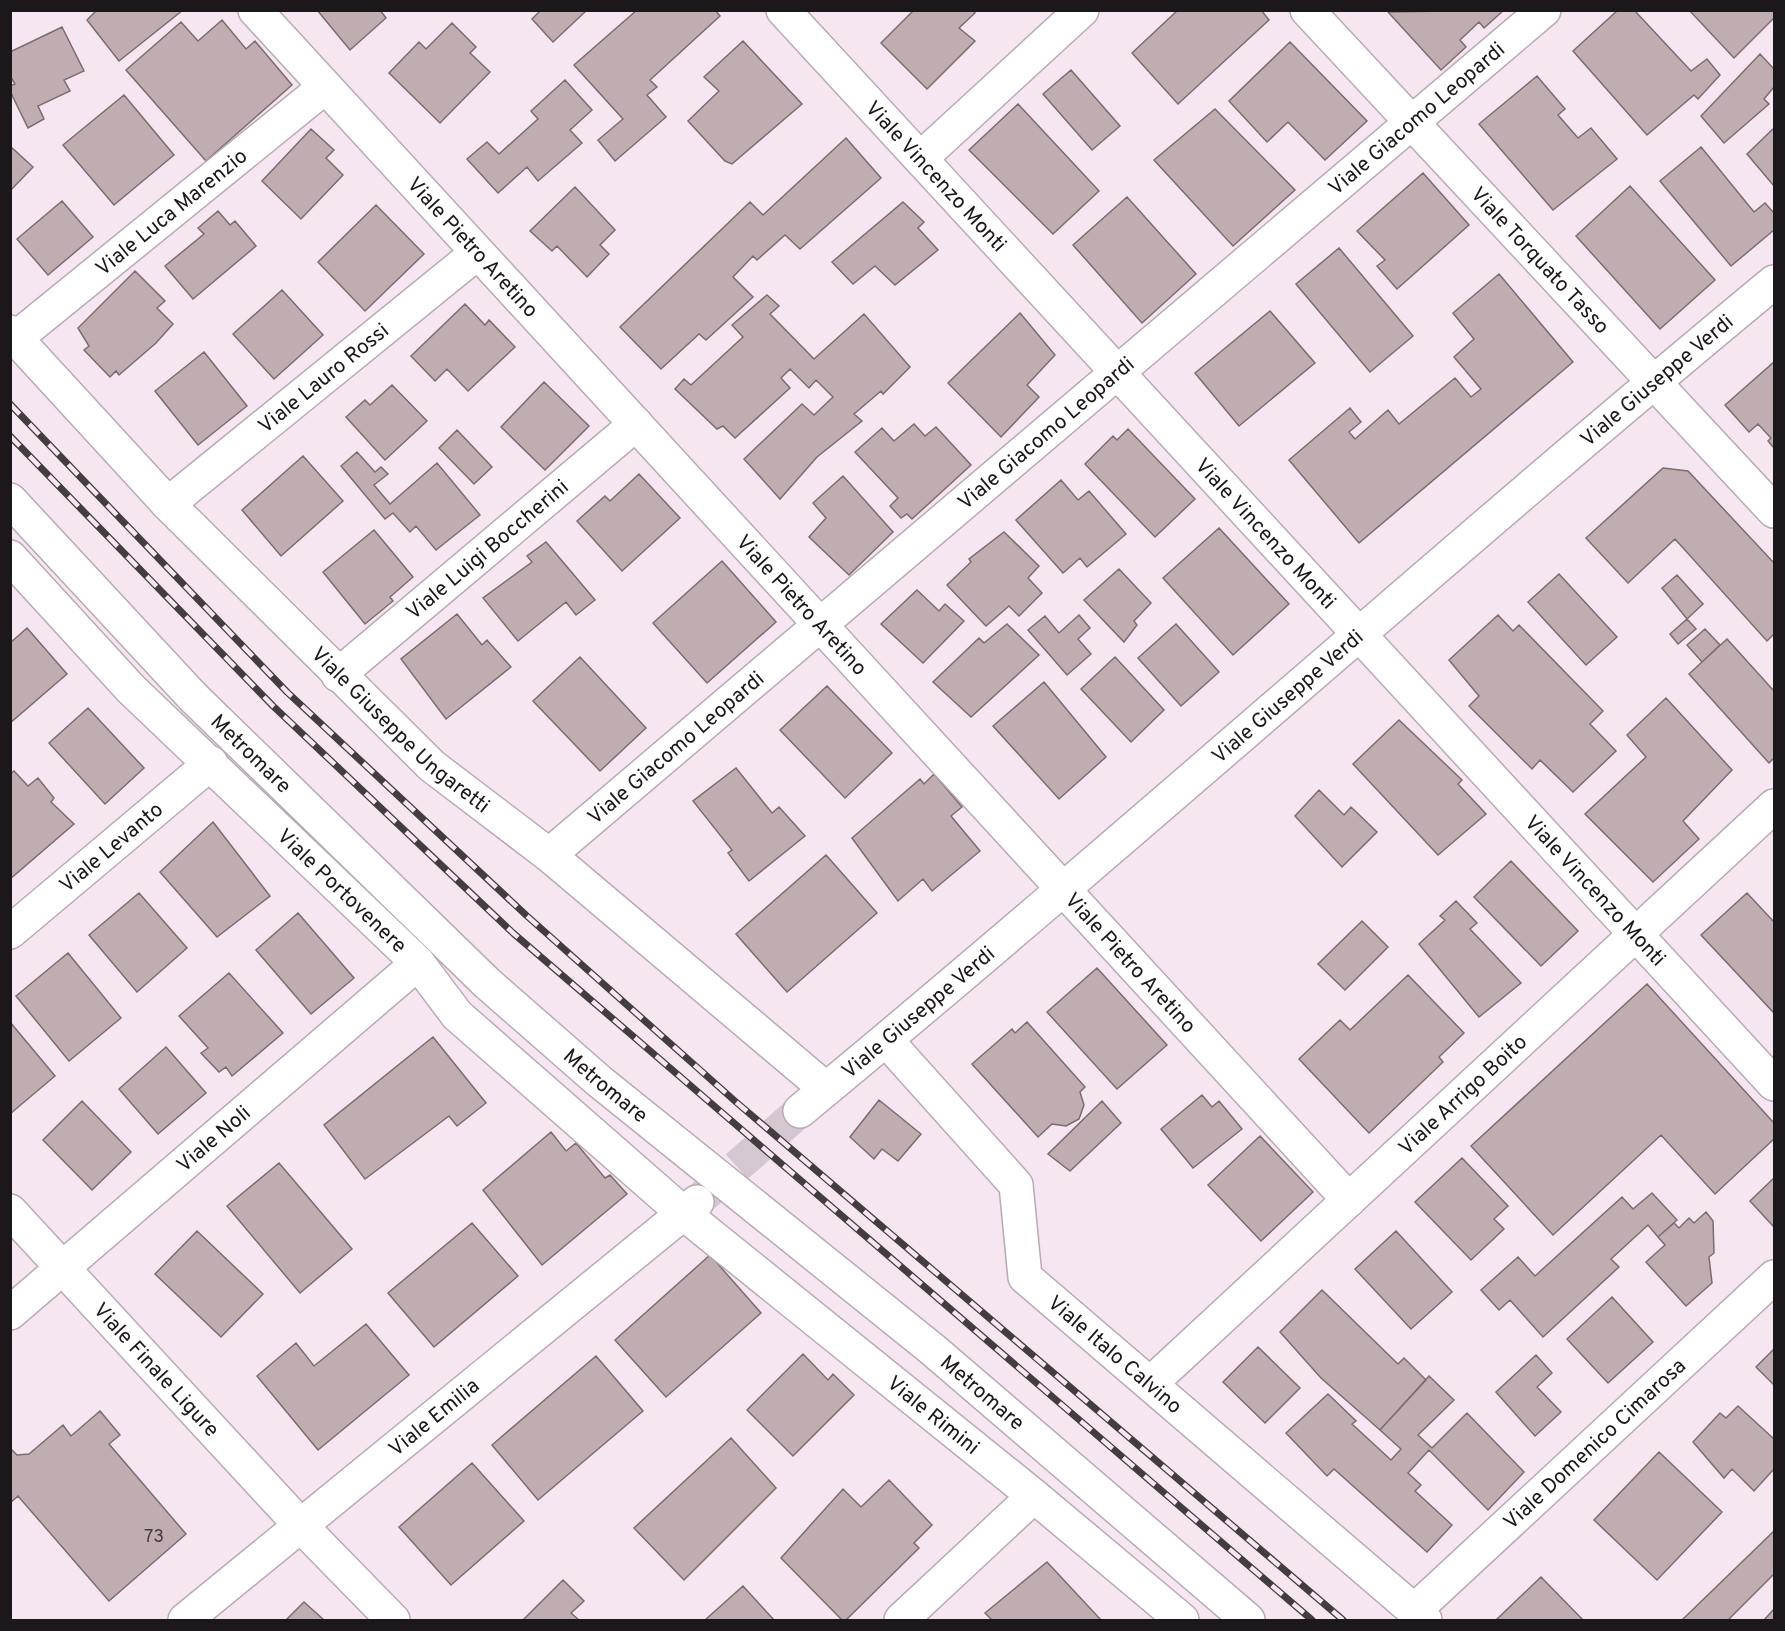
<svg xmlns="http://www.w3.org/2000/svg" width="1785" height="1631" font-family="Overpass,sans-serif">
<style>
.building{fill:#c0adb2;stroke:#7c6b6f;stroke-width:1.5}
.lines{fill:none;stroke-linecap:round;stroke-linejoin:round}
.minor-tunnel{stroke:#d5c7d2;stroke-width:33;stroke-dasharray:33 16;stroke-linecap:butt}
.minor-casing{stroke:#b9aab5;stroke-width:36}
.minor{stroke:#fff;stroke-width:33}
.rail-casing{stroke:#433c41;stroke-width:7}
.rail{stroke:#f6e6f2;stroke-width:4.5;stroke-dasharray:14;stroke-linecap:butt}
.labels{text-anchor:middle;stroke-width:4.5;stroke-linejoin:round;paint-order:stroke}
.number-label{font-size:18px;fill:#453c41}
.street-label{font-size:21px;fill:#1c171b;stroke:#f6e6f2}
</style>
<rect width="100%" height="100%" fill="#f6e6f2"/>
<path class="building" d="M97,10h86l-64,51 -32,-41z
M317,10h63l6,8 -36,32z
M541,10h46l-34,32 -21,-23z
M637,10h78l5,6 -70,64 7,7 -10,8 19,22 -51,44 -17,-21 25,-21 -49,-54z
M914,10h59l2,3 -16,15 16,13 -48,48 -46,-46z
M1178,10h83l8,10 -91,84 -46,-51z
M1504,10l-20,18 -5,-6 -19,18 6,7 -25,23 -53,-58z
M1618,10h16l57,61 16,-12 13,16 -22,24 -4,-4 -47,40 -74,-84z
M1689,10h85v8l-40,40z
M222,20l24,29 9,-8 37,44 -86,76 -80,-91 55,-48 17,19z
M452,23l24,24 -6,6 20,19 -50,51 -51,-50 30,-31 7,7z
M62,27l22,44 -20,9 6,11 -32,15 6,13 -16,9 -18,-37v-5l5,-2 -5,-8v-24z
M743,41l59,63 -70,60 -7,-3 -37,-40 31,-30 -15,-14z
M1290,42l77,79 -42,39 -37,-38 -21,20 -38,-41z
M1760,54l14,15v18l-10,12 5,5 -45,39 -23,-27z
M1071,70l49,56 -28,24 -49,-56z
M1537,76l28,33 -7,6 20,23 13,-10 26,31 -64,51 -74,-86z
M565,80l27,30 -22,20 12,13 -44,38 -11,-14 -29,26 -31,-34 20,-17 12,12 39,-35 -7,-8z
M124,95l50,60 -60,50 -51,-60z
M1018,104l81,87 -46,43 -84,-84z
M1215,109l80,81 -62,56 -79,-86z
M1774,128v58l-27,-32z
M311,129l23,21 -8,8 17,17 -42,44 -39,-38z
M846,138l35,40 -81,71 -15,-14 -28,25 -4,-4 -20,21 20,20 -47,43 -7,-6 -38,35 -41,-42 130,-125 13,13z
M10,146l23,21 -23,24z
M1701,147l53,65 11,-9 9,10v17l-43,36 -71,-85z
M1423,173l46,52 -72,64 -20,-23 8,-6 -28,-29z
M1630,186l85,94 -55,49 -84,-93z
M575,187l40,43 -15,15 9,9 -22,23 -30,-31 -5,5 -22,-20z
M1127,197l69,77 -54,49 -69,-78z
M62,201l31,36 -45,38 -31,-36z
M903,202l21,20 -6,6 20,22 -43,35 -20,-19 -22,18 -21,-22z
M376,205l48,49 -59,57 -47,-49z
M218,211l12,14 5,-4 21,25 -63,53 -28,-33 39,-32 -6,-6z
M1339,248l74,88 -43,36 -74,-88z
M135,271l30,30 -8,7 16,16 -17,19 -37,32 -3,-4 -6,6 -26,-27 5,-4 -11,-18z
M1499,274l74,88 -214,181 -70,-83 61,-52 11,14 -12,10 6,7 33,-29 11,14 56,-46 16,19 10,-8 -27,-32 20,-18 -21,-26z
M282,290l41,45 -49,44 -41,-45z
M767,295l12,11 -9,8 44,45 50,-45 46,53 -27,27 -2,-3 -27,23 8,7 -45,36 -37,42 -36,-40 58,-55 12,11 19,-18 -17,-17 -7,8 -19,-19 -9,9 9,10 -55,50 -12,-12 -6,3 -42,-40 9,-10 7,6 52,-48 -11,-12z
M465,304l20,21 4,-5 26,27 -47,44 -21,-22 -12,12 -24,-25z
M1270,311l45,52 -76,63 -44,-53z
M1020,313l35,42 -28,30 12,12 -38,40 -53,-54z
M204,352l43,54 -49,39 -43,-54z
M1774,362v86l-6,-7 3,-3 -13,-14 -9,8 -24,-27z
M544,382l45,44 -44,44 -44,-43z
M392,385l35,36 -42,39 -39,-43 19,-17 5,5z
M914,424l11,12 11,-9 35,38 -59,54 -5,-5 -6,4 -11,-12 8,-8 -43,-46 27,-24 12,13z
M1128,429l67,70 -40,38 -70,-73 28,-28 4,4z
M457,430l35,37 -18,17 -35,-36z
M357,452l18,20 6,-5 7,7 -14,11 16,19 47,-41 43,52 -44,35 -20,-24 -6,6 -17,-19 -8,6 -44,-53z
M303,456l40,45 -62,55 -39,-46z
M1663,468l25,3 86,92v71l-7,7 -92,-102 -47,44 -42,-45z
M639,474l41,44 -58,53 -45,-50 28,-25 5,5z
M843,476l50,56 -44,43 -40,-38 17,-19 -13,-15z
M1061,480l17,20 11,-9 37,43 -39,33 -7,-9 -17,15 -47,-53z
M1219,528l70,76 -56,51 -70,-77z
M374,530l39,47 -23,20 3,4 -28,23 -42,-52z
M1004,532l35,34 -11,12 14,15 -23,23 -10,-10 -23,20 -39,-41 24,-23 -2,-3z
M546,542l49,58 -19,15 -10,-13 -48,39 -35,-43 49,-36 -5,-6z
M722,561l54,61 -69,61 -54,-60z
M1119,569l32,34 -17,18 3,4 -13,17 -40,-42z
M1559,574l58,63 -31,28 -58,-63z
M1677,575l26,29 -16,15 -25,-31z
M917,590l22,21 6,-7 19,17 -41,42 -42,-39z
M457,614l25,31 5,-5 24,27 -65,52 -45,-60z
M1079,615l11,13 -12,11 13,15 -24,21 -39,-45 17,-14 14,17z
M1498,615l15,16 6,-6 84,86 -13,13 26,27 -43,41 -33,-32 -8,9 -63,-63 10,-10 -30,-36z
M1687,619l9,10 -18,15 -8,-10z
M1007,624l32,31 -68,62 -38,-35 46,-44 5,5z
M1176,624l43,48 -38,34 -43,-48z
M27,628l40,46 -57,49v-80z
M1705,629l15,16 -18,17 -15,-17z
M1727,639l47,52v67l-5,5 -80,-89z
M580,657l66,71 -46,43 -67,-70z
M1115,657l49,53 -33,32 -50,-53z
M1044,682l62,75 -47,42 -66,-73z
M827,686l65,67 -47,45 -65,-68z
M1666,698l66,72 -49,51 16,18 -46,43 -68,-68 61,-57 -19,-22z
M88,708l56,60 -39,36 -56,-61z
M1399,720l63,60 -4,4 28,30 -48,41 -85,-91z
M736,768l36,45 7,-6 26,29 -56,45 -21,-28 4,-3 -39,-49z
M14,771l14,15 10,-8 16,20 -3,4 23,22 -64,55v-105z
M934,774l28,33 -11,9 29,35 -48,40 -9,-12 -25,22 -46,-63 68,-59 4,5z
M1319,790l25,25 7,-8 26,25 -35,35 -47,-51z
M213,822l57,74 -53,41 -57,-65z
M826,855l51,58 -90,79 -51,-58z
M1511,861l67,70 -37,35 -67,-69z
M139,893l48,55 -50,44 -48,-57z
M1747,893l27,29v91l-73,-78z
M1456,901l21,22 -7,6 51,54 -42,34 -60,-73 26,-24 -5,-4z
M298,913l56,65 -43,36 -55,-64z
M1362,921l26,26 -43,43 -27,-26z
M68,953l53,65 -52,43 -53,-65z
M1097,968l70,77 -50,44 -70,-77z
M229,973l54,60 -51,43 -6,-9 -7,5 -18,-19 7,-5 -29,-32z
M1408,975l56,58 -25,24 4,5 -74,71 -70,-74 41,-39 10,10z
M1647,984l127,139v16l-59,55 -54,-59 -108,100 -82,-89z
M10,1022l45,54 -45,38z
M1027,1022l58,65 -5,5 4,13 -5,14 -13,7 -14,-2 -14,13 -66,-73 40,-35 3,4z
M433,1037l53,66 -29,23 -8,-10 -84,63 -41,-54z
M166,1047l40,46 -48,41 -39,-45z
M1202,1095l10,12 7,-6 23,28 -49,39 -32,-39z
M879,1100l42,34 -23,27 -16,-12 -8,10 -24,-22z
M82,1101l49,51 -39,38 -49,-50z
M1102,1101l19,22 -51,48 -22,-17z
M551,1132l15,19 10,-8 29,35 5,-3 17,19 -85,71 -59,-75z
M1260,1136l53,56 -52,49 -53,-56z
M1462,1158l46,48 -14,13 10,10 -33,31 -56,-58z
M279,1163l73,86 -52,44 -73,-87z
M1774,1178v49l-24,-26z
M1652,1193l25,27 -19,17 -10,-12 -37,34 8,8 -76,70 -33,-37 -11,10 -18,-20 37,-33 17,19 87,-79 11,12z
M1706,1212l7,9 1,32 -5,4 3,26 -26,23 -40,-44 19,-17 -7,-8 16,-14 5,5 10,-10 5,5z
M472,1223l46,53 -84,71 -46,-54z
M197,1231l66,63 -42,43 -66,-63z
M1396,1231l56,61 -41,37 -56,-60z
M710,1255l51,58 -95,84 -51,-57z
M1322,1290l76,74 6,-6 22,22 -46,50 -59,-52 -41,-46z
M1612,1297l41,45 -45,41 -41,-44z
M366,1324l43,51 -91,75 -61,-74 39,-33 18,23z
M1258,1347l42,41 -35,35 -42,-41z
M1774,1349v36l-18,-18z
M803,1354l25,26 5,-6 21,21 -61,61 -46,-46z
M1536,1355l16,18 -15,14 24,25 -26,24 -39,-44z
M596,1356l47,55 -105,89 -46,-55z
M1429,1376l25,24 -36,35 14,13 35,-35 57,59 -36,38 -59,-60 -21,23 13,12 -6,6 37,34 -25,27 -93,-83 -7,7 -41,-43 42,-39 28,27 -4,3 39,36 10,-11 -21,-19z
M1738,1406l36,33v30l-20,22 -22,-22 -8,9 -31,-36 27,-29 6,5z
M100,1411l20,24 -11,9 77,90 -77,67 -91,-105 -8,7v-55l7,7 12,-1 34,-29 8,11z
M731,1438l45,50 -92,92 -50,-52z
M1659,1452l63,60 -65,68 -63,-60z
M472,1463l52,58 -73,64 -52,-58z
M889,1480l43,45 -18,18 5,5 -73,72h-4l-61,-62 62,-69 18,18z
M1774,1531v43l-46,46h-46z
M1047,1562l54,58h-109l-7,-7z
M1541,1577l42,43h-87z
M563,1580l21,21 -13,12 8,7h-56z
M743,1586l31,34h-69z
M304,1602l20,18h-38z
M1774,1609v11h-10z"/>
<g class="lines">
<path class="minor-tunnel" d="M700,1199l100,-88"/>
<g class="minor-casing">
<g id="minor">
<path id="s1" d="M255,10l1094,1190"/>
<path id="s2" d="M783,10l991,1074"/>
<path id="s3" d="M1307,10l467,501"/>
<path d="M921,158l161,-148"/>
<path id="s4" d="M10,332l158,172 264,262 117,89 277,234"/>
<path id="s5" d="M16,338l309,-251"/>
<path id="s6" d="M10,500l183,197 294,286 112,98 333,268 316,271"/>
<path id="s7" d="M168,504l309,-251"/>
<path id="s8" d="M10,557l121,132 287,274 39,52 226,198 351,283 148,124"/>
<path id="s9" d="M338,675l298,-251"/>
<path id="s10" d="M549,855l995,-845"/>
<path id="s11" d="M10,932l201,-169"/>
<path id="s12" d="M886,1040l130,145 9,92 400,343"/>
<path id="s13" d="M800,1111c329,-272 646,-558 974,-829"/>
<path id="s14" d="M10,1211l292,316 91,93"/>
<path id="s15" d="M10,1313l408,-350"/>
<path id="s16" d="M1150,1384l624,-578"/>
<path id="s17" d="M1414,1611l360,-334"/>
<path id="s18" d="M185,1620l512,-418"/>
<path d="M901,1620l133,-124"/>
</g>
</g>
<use href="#minor" class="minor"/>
<g class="rail-casing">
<path id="rail" d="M10,404l277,288 240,224 209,186 607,518
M10,436l263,270 240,227 799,687"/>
</g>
<use href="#rail" class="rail"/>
</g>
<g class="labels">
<g class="number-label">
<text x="154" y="1542">73</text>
</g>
<g class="street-label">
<text dy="7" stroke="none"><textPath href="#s10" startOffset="1138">Viale Giacomo Leopardi</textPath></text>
<text dy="7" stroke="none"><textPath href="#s2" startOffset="226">Viale Vincenzo Monti</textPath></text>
<text dy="7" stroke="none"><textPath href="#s5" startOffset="200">Viale Luca Marenzio</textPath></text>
<text dy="7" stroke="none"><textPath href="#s1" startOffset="322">Viale Pietro Aretino</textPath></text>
<text dy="7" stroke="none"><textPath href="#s3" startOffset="342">Viale Torquato Tasso</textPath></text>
<text dy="7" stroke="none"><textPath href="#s7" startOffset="200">Viale Lauro Rossi</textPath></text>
<text dy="7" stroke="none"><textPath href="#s13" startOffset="1126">Viale Giuseppe Verdi</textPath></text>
<text dy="7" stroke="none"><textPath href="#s10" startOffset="652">Viale Giacomo Leopardi</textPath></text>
<text dy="7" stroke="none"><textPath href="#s2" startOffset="712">Viale Vincenzo Monti</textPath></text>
<text dy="7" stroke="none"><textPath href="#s9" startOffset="195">Viale Luigi Boccherini</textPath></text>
<text dy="7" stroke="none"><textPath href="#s1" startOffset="808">Viale Pietro Aretino</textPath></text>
<text dy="7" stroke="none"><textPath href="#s13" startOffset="640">Viale Giuseppe Verdi</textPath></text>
<text dy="7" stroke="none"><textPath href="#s4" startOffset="558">Viale Giuseppe Ungaretti</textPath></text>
<text dy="7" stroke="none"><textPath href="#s10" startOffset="166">Viale Giacomo Leopardi</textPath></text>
<text dy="7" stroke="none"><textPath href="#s6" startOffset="350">Metromare</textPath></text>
<text dy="7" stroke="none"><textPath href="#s11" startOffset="132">Viale Levanto</textPath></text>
<text dy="7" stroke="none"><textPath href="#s8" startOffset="471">Viale Portovenere</textPath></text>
<text dy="7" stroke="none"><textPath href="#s2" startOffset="1198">Viale Vincenzo Monti</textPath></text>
<text dy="7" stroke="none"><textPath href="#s1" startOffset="1294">Viale Pietro Aretino</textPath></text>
<text dy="7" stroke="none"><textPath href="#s13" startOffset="154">Viale Giuseppe Verdi</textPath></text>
<text dy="7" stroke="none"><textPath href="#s6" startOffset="836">Metromare</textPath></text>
<text dy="7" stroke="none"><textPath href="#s16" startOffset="426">Viale Arrigo Boito</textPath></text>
<text dy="7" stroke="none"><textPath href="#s15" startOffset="268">Viale Noli</textPath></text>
<text dy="7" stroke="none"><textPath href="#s12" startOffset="406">Viale Italo Calvino</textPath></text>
<text dy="7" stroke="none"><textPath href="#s14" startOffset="216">Viale Finale Ligure</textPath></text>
<text dy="7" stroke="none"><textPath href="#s6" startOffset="1322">Metromare</textPath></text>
<text dy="7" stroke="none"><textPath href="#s8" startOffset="1263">Viale Rimini</textPath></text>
<text dy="7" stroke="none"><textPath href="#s18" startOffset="321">Viale Emilia</textPath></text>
<text dy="7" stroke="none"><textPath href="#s17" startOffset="246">Viale Domenico Cimarosa</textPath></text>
</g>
</g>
<rect width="1785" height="1631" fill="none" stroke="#1c171b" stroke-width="24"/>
</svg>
